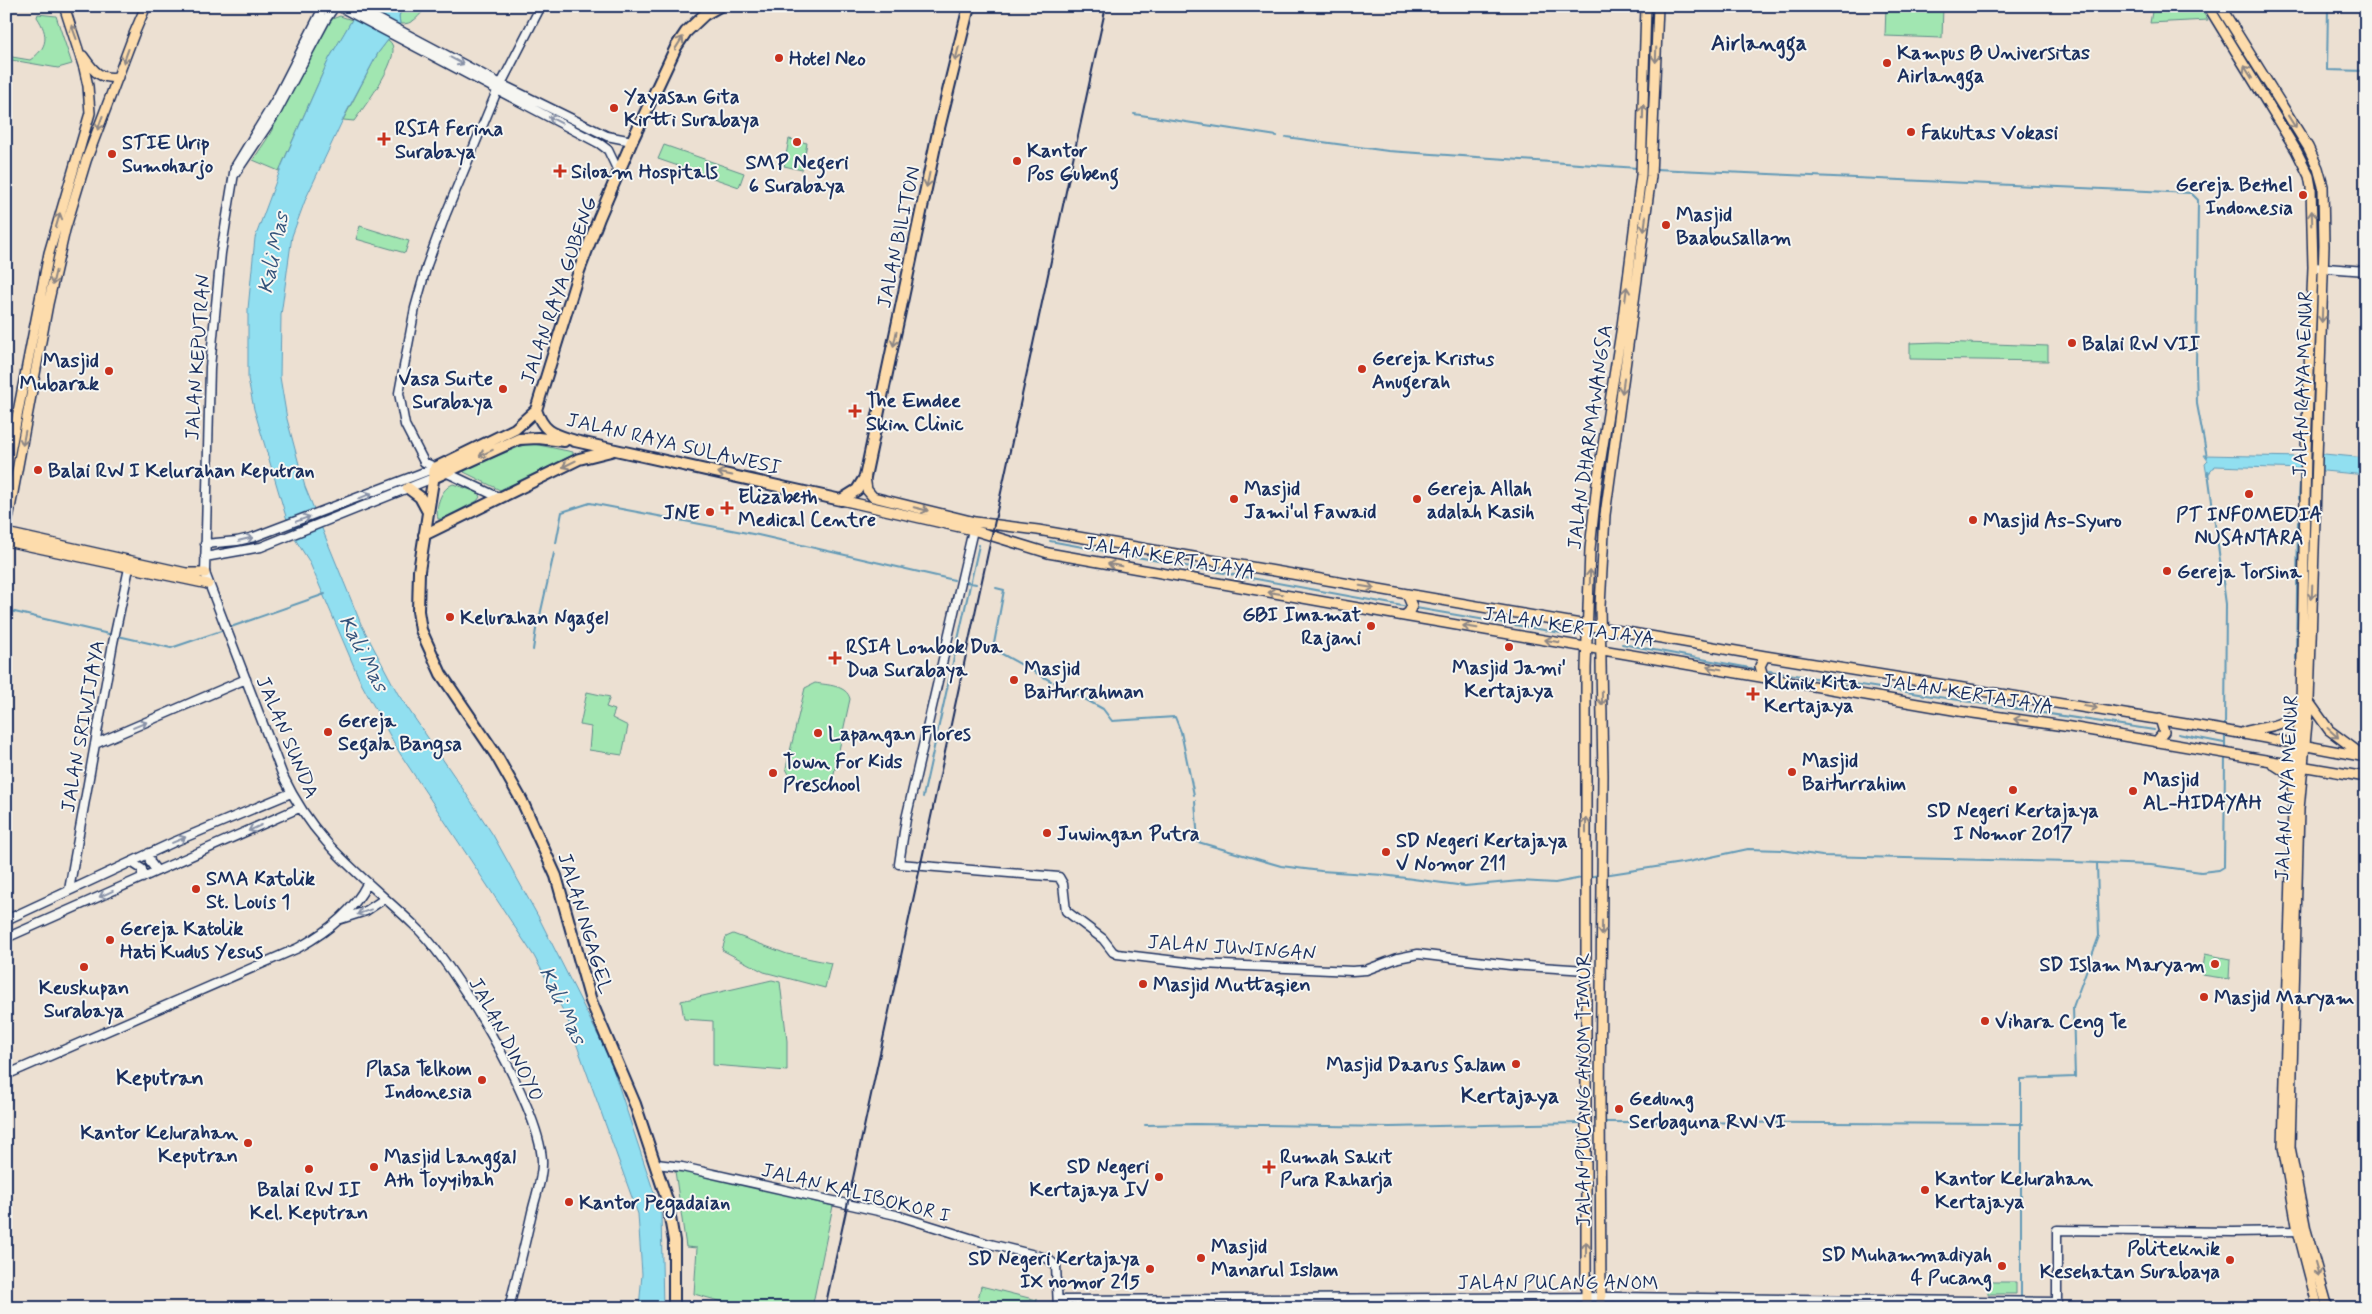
<svg xmlns="http://www.w3.org/2000/svg" width="2372" height="1314" font-family="Mynerve,sans-serif">
<style>
.green{fill:#a1e6b1;stroke:#5e8a88}
.water{fill:#91dff0;stroke:#6299b6}
.lines{fill:none;stroke-linecap:round;stroke-linejoin:round}
.stream{stroke:#6299b6;stroke-width:2}
.secondary-casing{stroke:#1b2f5e;stroke-width:11}
.primary-casing{stroke:#1b2f5e;stroke-width:12}
.highway-casing{stroke:#1b2f5e;stroke-width:14}
.secondary{stroke:#f6f6f2;stroke-width:8}
.primary{stroke:#fddcac;stroke-width:9}
.highway{stroke:#fddcac;stroke-width:10}
.rail{stroke:#1b2f5e;stroke-width:2}
.oneway{stroke:#8c8685}
.oneway2{stroke:#8892a8}
.poi-dot{fill:#c8321e;stroke:#f6f6f2;stroke-width:2}
.labels{text-anchor:middle;stroke-width:4;stroke-linejoin:round;paint-order:stroke}
.poi-label{font-size:20px;font-weight:bold;fill:#1b2f5e;stroke:#f6f6f2;text-anchor:start}
.street-label{font-size:20px;fill:#1b2f5e;stroke:#f6f6f2}
.water-label{font-size:21px;font-style:italic;fill:#33527b;stroke:#f6f6f2}
.quarter-label{font-size:22px;font-weight:bold;fill:#1b2f5e;stroke:#f6f6f2}
</style>
<rect width="100%" height="100%" fill="#ece0d2"/>
<filter id="ink" filterUnits="userSpaceOnUse"><feTurbulence type="fractalNoise" baseFrequency=".02" numOctaves="2"/><feDisplacementMap in="SourceGraphic" scale="10" xChannelSelector="R" yChannelSelector="G"/><feConvolveMatrix kernelMatrix="1 2 1 2 8 2 1 2 1" color-interpolation-filters="sRGB"/></filter>
<g filter="url(#ink)">
<path class="green" d="M403,6h24c-8,10 -14,19 -27,18l-1,-8z
M1886,6h57l-1,32 -57,-2z
M2153,6h47l8,14 -58,3z
M38,14l18,2 16,48 -14,4 -52,-9v-5l3,-1 3,4 18,3c18,-12 19,-25 7,-43z
M340,16l12,4 -23,39 -50,112 -26,-11 14,-21 65,-120z
M388,40c20,11 -25,68 -34,81l-11,-1 35,-67z
M789,139l18,4 -5,27 -18,-4z
M664,145l80,28 -5,14 -81,-28z
M360,226l49,15 -4,12 -49,-14z
M1939,342l109,4v15l-138,-2v-16z
M529,443l44,9v3l-73,35 -36,-18 1,-3z
M453,484l24,8 3,5 -3,4 -35,18h-4c-3,-13 3,-30 15,-35z
M815,683c12,2 32,2 35,16l-17,79 -9,8c-15,-3 -33,-2 -38,-18l19,-80z
M587,692l23,5 -4,10 9,3 -3,8 16,8 -6,29 -33,-5 2,-23 -11,-2z
M733,934l54,20 44,9 -6,25 -61,-16 -42,-22 4,-13z
M2205,954l25,5 -1,20 -27,-4z
M772,980l8,2 7,59v30l-74,-6v-44l-29,-2 -3,-18z
M680,1169l153,37 -21,102h-67l-51,-14 3,-46 -11,-1 -11,-76z
M1988,1282h28v12h-28z
M981,1286l56,14 -2,8h-59z"/>
<path class="water" d="M360,6h43l-4,10 1,8 -6,11 -6,5 -10,13 -32,60 -40,85 -14,38 -11,79 -1,62 7,42 18,68 56,137 37,70 63,92 32,49 46,83 70,139 52,157 2,94h-24l3,-34 -4,-60 -71,-196 -33,-62 -135,-204 -38,-69 -52,-122 -14,-22 -8,-19 -33,-111 -6,-30v-70l7,-71 27,-73 47,-106z
M2324,454l42,4v17l-63,-6 -88,-3 -8,10 -2,-12 3,-3 -4,-6 99,2z"/>
<g class="lines">
<path class="stream" d="M2328,6l-1,64 39,1
M1134,114l143,22
M1286,137l102,14 250,17
M1655,169l536,24 7,7 -2,168 1,36 10,53
M2301,459l1,-28
M2208,472l18,132 -1,122
M2299,499l2,-33
M1050,541l358,66
M556,543l6,-31 28,-9 168,32 196,45
M966,582l10,2
M996,588l8,2 -11,59 58,32
M1416,608l145,25
M6,610l107,25
M539,620l15,-67
M228,628l97,-34
M118,636l53,12 53,-18
M1622,644l133,25
M533,650l3,-21
M2296,659l2,-138
M1769,671l385,59
M1054,682l49,27 9,12 63,-4 6,15 13,63
M2178,734l46,9
M2225,751v-17
M923,797l56,-252
M1195,801l3,41 83,24 40,5 62,4 82,11 55,-5 35,2 27,-5
M1604,875l84,-13 60,-13 34,1 40,6 251,6 78,3 50,7 18,-2 5,-3 1,-111
M1589,877l10,-2
M1602,1122l421,2
M1145,1125l50,-1 195,3 192,-4
M2021,1300v-221l54,-2 -2,-70 26,-71 -2,-73"/>
<g class="secondary-casing">
<path id="secondary" d="M324,6l-46,90 -43,71 -14,86 -11,114 -5,206 78,203c34,71 78,98 132,150 40,38 124,179 127,234 1,17 -6,35 -10,52 -7,32 -15,64 -23,96
M338,6l262,138 8,6 10,21
M354,6l147,78 106,52 25,5
M501,84l40,-78
M497,91l-52,125 -18,49 -12,43 -16,85 6,32 19,37 74,35
M235,174l41,-61 50,-94 9,-13
M2313,267l53,4
M973,530l-67,289 -7,45 160,13 4,7 3,27 37,28 10,13 4,2 85,10 150,7 14,-1 32,-12 20,-4 92,11 76,5
M205,544l32,-3 17,-4 181,-69
M205,557l56,-10 172,-69
M95,744l151,-65
M149,853l1,9 7,9
M131,862l11,7v9
M69,890l44,-247 16,-75
M341,919l25,-8 18,-12
M6,920l168,-78 117,-49
M6,938l293,-130
M6,1075l292,-127c27,-15 55,-36 69,-64
M656,1164l26,3 214,48 90,28 61,15 9,8 2,42
M1058,1300l555,-3 444,5
M2057,1308v-78l176,2 69,-1"/>
</g>
<g class="primary-casing">
<path id="primary" d="M2208,6l88,144 13,26 2,11 2,80 -7,184 -5,254 -7,70 -11,372 15,84 20,77
M2220,6l88,141 10,21 5,18 1,60 -15,455 -10,108 -9,338 16,83 22,78
M83,56c10,14 16,24 35,21
M6,473l43,-220 41,-140 -2,-27 -4,-18 -20,-62
M865,477l2,13 6,7 102,25 63,8 727,126 452,73 149,28
M841,500l132,30 75,23 356,63 555,95 105,15 302,51
M6,530l42,-226 17,-74 21,-69 48,-127 12,-28
M6,533l180,40h19
M6,541l202,43
M1404,616l5,-4 3,-6 -5,-12
M1763,676l-3,-10 5,-10
M2309,702l20,28 32,24
M2244,732c25,-8 38,-1 57,-26
M2156,742l8,-10 -4,-13
M2273,764l14,9 6,11
M1586,1308v-640l4,-119 7,-66 25,-157 19,-151 5,-169
M1601,1308l-1,-209 3,-324 -3,-169 5,-91 46,-339 7,-170"/>
</g>
<g class="highway-casing">
<path id="highway" d="M536,410c8,23 18,24 39,31l266,59 16,-10 8,-13 73,-345 31,-126
M433,478l86,-39 19,-1 26,3
M408,488l12,9 7,13
M424,535l155,-76 32,-8
M674,1308v-67l-7,-41 -32,-96 -44,-103 -35,-125 -34,-75 -26,-46 -55,-81 -20,-44 -3,-19 1,-40 16,-103 80,-39 21,-19 43,-139 20,-53 33,-77 44,-94 10,-15 18,-17 16,-9"/>
</g>
<use href="#secondary" class="secondary"/>
<use href="#primary" class="primary"/>
<use href="#highway" class="highway"/>
<path class="rail" d="M825,1308l281,-1302"/>
</g>
<defs><path id="oneway-shaft" d="M-6 0H5M1.5-3L5.5 0L1.5 3" fill="none" stroke-width="1.6" stroke-linecap="round" stroke-linejoin="round" transform="scale(1.25)"/></defs>
<g class="oneway">
<use href="#oneway-shaft" transform="translate(74 32) rotate(-110)"/>
<use href="#oneway-shaft" transform="translate(679 43) rotate(-58)"/>
<use href="#oneway-shaft" transform="translate(957 54) rotate(104)"/>
<use href="#oneway-shaft" transform="translate(1656 55) rotate(92)"/>
<use href="#oneway-shaft" transform="translate(126 56) rotate(110)"/>
<use href="#oneway-shaft" transform="translate(2248 72) rotate(-122)"/>
<use href="#oneway-shaft" transform="translate(1643 112) rotate(-89)"/>
<use href="#oneway-shaft" transform="translate(2292 122) rotate(58)"/>
<use href="#oneway-shaft" transform="translate(100 123) rotate(110)"/>
<use href="#oneway-shaft" transform="translate(928 180) rotate(102)"/>
<use href="#oneway-shaft" transform="translate(2312 218) rotate(-92)"/>
<use href="#oneway-shaft" transform="translate(58 220) rotate(-74)"/>
<use href="#oneway-shaft" transform="translate(1645 224) rotate(97)"/>
<use href="#oneway-shaft" transform="translate(54 278) rotate(103)"/>
<use href="#oneway-shaft" transform="translate(1626 294) rotate(-83)"/>
<use href="#oneway-shaft" transform="translate(2322 315) rotate(92)"/>
<use href="#oneway-shaft" transform="translate(895 339) rotate(102)"/>
<use href="#oneway-shaft" transform="translate(1623 386) rotate(98)"/>
<use href="#oneway-shaft" transform="translate(24 438) rotate(101)"/>
<use href="#oneway-shaft" transform="translate(486 453) rotate(155)"/>
<use href="#oneway-shaft" transform="translate(569 464) rotate(154)"/>
<use href="#oneway-shaft" transform="translate(725 474) rotate(-168)"/>
<use href="#oneway-shaft" transform="translate(921 509) rotate(13)"/>
<use href="#oneway-shaft" transform="translate(1115 565) rotate(-170)"/>
<use href="#oneway-shaft" transform="translate(1590 577) rotate(-89)"/>
<use href="#oneway-shaft" transform="translate(1367 587) rotate(10)"/>
<use href="#oneway-shaft" transform="translate(2312 592) rotate(92)"/>
<use href="#oneway-shaft" transform="translate(1275 593) rotate(-170)"/>
<use href="#oneway-shaft" transform="translate(1470 627) rotate(-171)"/>
<use href="#oneway-shaft" transform="translate(1552 641) rotate(-171)"/>
<use href="#oneway-shaft" transform="translate(1714 668) rotate(-170)"/>
<use href="#oneway-shaft" transform="translate(1602 698) rotate(89)"/>
<use href="#oneway-shaft" transform="translate(2090 707) rotate(10)"/>
<use href="#oneway-shaft" transform="translate(2021 720) rotate(-172)"/>
<use href="#oneway-shaft" transform="translate(2333 733) rotate(42)"/>
<use href="#oneway-shaft" transform="translate(1586 825) rotate(-90)"/>
<use href="#oneway-shaft" transform="translate(1602 928) rotate(91)"/>
<use href="#oneway-shaft" transform="translate(1586 1249) rotate(-90)"/>
<use href="#oneway-shaft" transform="translate(2317 1269) rotate(74)"/>
</g>
<g class="oneway2">
<use href="#oneway-shaft" transform="translate(457 61) rotate(28)"/>
<use href="#oneway-shaft" transform="translate(555 120) rotate(-153)"/>
<use href="#oneway-shaft" transform="translate(365 496) rotate(-22)"/>
<use href="#oneway-shaft" transform="translate(303 519) rotate(-20)"/>
<use href="#oneway-shaft" transform="translate(246 539) rotate(-14)"/>
<use href="#oneway-shaft" transform="translate(140 725) rotate(-23)"/>
<use href="#oneway-shaft" transform="translate(255 828) rotate(156)"/>
<use href="#oneway-shaft" transform="translate(179 840) rotate(-23)"/>
<use href="#oneway-shaft" transform="translate(106 894) rotate(156)"/>
<use href="#oneway-shaft" transform="translate(364 912) rotate(160)"/>
</g>
</g>
<g class="poi-dot">
<circle cx="779" cy="58" r="5"/>
<circle cx="1887" cy="63" r="5"/>
<circle cx="614" cy="108" r="5"/>
<circle cx="1911" cy="132" r="5"/>
<path d="M381.5 131.5h5v5h5v5h-5v5h-5v-5h-5v-5h5z"/>
<circle cx="797" cy="142" r="5"/>
<circle cx="112" cy="154" r="5"/>
<circle cx="1017" cy="161" r="5"/>
<path d="M557.5 163.5h5v5h5v5h-5v5h-5v-5h-5v-5h5z"/>
<circle cx="2303" cy="195" r="5"/>
<circle cx="1666" cy="225" r="5"/>
<circle cx="2072" cy="343" r="5"/>
<circle cx="1362" cy="369" r="5"/>
<circle cx="109" cy="371" r="5"/>
<circle cx="503" cy="389" r="5"/>
<path d="M852.5 403.5h5v5h5v5h-5v5h-5v-5h-5v-5h5z"/>
<circle cx="38" cy="470" r="5"/>
<circle cx="2249" cy="494" r="5"/>
<circle cx="1234" cy="499" r="5"/>
<circle cx="1417" cy="499" r="5"/>
<path d="M724.5 500.5h5v5h5v5h-5v5h-5v-5h-5v-5h5z"/>
<circle cx="710" cy="512" r="5"/>
<circle cx="1973" cy="520" r="5"/>
<circle cx="2167" cy="571" r="5"/>
<circle cx="450" cy="617" r="5"/>
<circle cx="1371" cy="626" r="5"/>
<circle cx="1509" cy="647" r="5"/>
<path d="M832.5 650.5h5v5h5v5h-5v5h-5v-5h-5v-5h5z"/>
<circle cx="1014" cy="680" r="5"/>
<path d="M1750.5 686.5h5v5h5v5h-5v5h-5v-5h-5v-5h5z"/>
<circle cx="328" cy="732" r="5"/>
<circle cx="818" cy="733" r="5"/>
<circle cx="1792" cy="772" r="5"/>
<circle cx="773" cy="773" r="5"/>
<circle cx="2013" cy="790" r="5"/>
<circle cx="2133" cy="791" r="5"/>
<circle cx="1047" cy="833" r="5"/>
<circle cx="1386" cy="852" r="5"/>
<circle cx="196" cy="889" r="5"/>
<circle cx="110" cy="940" r="5"/>
<circle cx="2215" cy="964" r="5"/>
<circle cx="84" cy="967" r="5"/>
<circle cx="1143" cy="984" r="5"/>
<circle cx="2204" cy="997" r="5"/>
<circle cx="1985" cy="1021" r="5"/>
<circle cx="1516" cy="1064" r="5"/>
<circle cx="482" cy="1080" r="5"/>
<circle cx="1619" cy="1109" r="5"/>
<circle cx="248" cy="1143" r="5"/>
<circle cx="374" cy="1167" r="5"/>
<path d="M1266.5 1159.5h5v5h5v5h-5v5h-5v-5h-5v-5h5z"/>
<circle cx="309" cy="1169" r="5"/>
<circle cx="1159" cy="1177" r="5"/>
<circle cx="1925" cy="1190" r="5"/>
<circle cx="569" cy="1202" r="5"/>
<circle cx="1201" cy="1258" r="5"/>
<circle cx="2230" cy="1260" r="5"/>
<circle cx="2002" cy="1266" r="5"/>
<circle cx="1150" cy="1269" r="5"/>
</g>
<g class="labels">
<g class="poi-label">
<text x="1897" y="59">Kampus B Universitas<tspan x="1897" dy="23">Airlangga</tspan></text>
<text x="789" y="65">Hotel Neo</text>
<text x="624" y="103">Yayasan Gita<tspan x="624" dy="23">Kirtti Surabaya</tspan></text>
<text x="395" y="135">RSIA Ferina<tspan x="395" dy="23">Surabaya</tspan></text>
<text x="1921" y="139">Fakultas Vokasi</text>
<text x="122" y="149">STIE Urip<tspan x="122" dy="23">Sumoharjo</tspan></text>
<text x="1027" y="157">Kantor<tspan x="1027" dy="23">Pos Gubeng</tspan></text>
<text x="797" y="169" text-anchor="middle">SMP Negeri<tspan x="797" dy="23">6 Surabaya</tspan></text>
<text x="571" y="178">Siloam Hospitals</text>
<text x="2293" y="191" text-anchor="end">Gereja Bethel<tspan x="2293" dy="23">Indonesia</tspan></text>
<text x="1676" y="221">Masjid<tspan x="1676" dy="23">Baabusallam</tspan></text>
<text x="2082" y="350">Balai RW VII</text>
<text x="1372" y="365">Gereja Kristus<tspan x="1372" dy="23">Anugerah</tspan></text>
<text x="99" y="367" text-anchor="end">Masjid<tspan x="99" dy="23">Mubarak</tspan></text>
<text x="493" y="385" text-anchor="end">Vasa Suite<tspan x="493" dy="23">Surabaya</tspan></text>
<text x="866" y="407">The Emdee<tspan x="866" dy="23">Skin Clinic</tspan></text>
<text x="48" y="477">Balai RW I Kelurahan Keputran</text>
<text x="1244" y="495">Masjid<tspan x="1244" dy="23">Jami'ul Fawaid</tspan></text>
<text x="1427" y="495">Gereja Allah<tspan x="1427" dy="23">adalah Kasih</tspan></text>
<text x="738" y="503">Elizabeth<tspan x="738" dy="23">Medical Centre</tspan></text>
<text x="700" y="519" text-anchor="end">JNE</text>
<text x="2249" y="521" text-anchor="middle">PT INFOMEDIA<tspan x="2249" dy="23">NUSANTARA</tspan></text>
<text x="1983" y="527">Masjid As-Syuro</text>
<text x="2177" y="578">Gereja Torsina</text>
<text x="1361" y="621" text-anchor="end">GBI Imamat<tspan x="1361" dy="23">Rajani</tspan></text>
<text x="460" y="624">Kelurahan Ngagel</text>
<text x="846" y="653">RSIA Lombok Dua<tspan x="846" dy="23">Dua Surabaya</tspan></text>
<text x="1509" y="674" text-anchor="middle">Masjid Jami'<tspan x="1509" dy="23">Kertajaya</tspan></text>
<text x="1024" y="675">Masjid<tspan x="1024" dy="23">Baiturrahman</tspan></text>
<text x="1764" y="689">Klinik Kita<tspan x="1764" dy="23">Kertajaya</tspan></text>
<text x="338" y="727">Gereja<tspan x="338" dy="23">Segala Bangsa</tspan></text>
<text x="828" y="740">Lapangan Flores</text>
<text x="1802" y="767">Masjid<tspan x="1802" dy="23">Baiturrahim</tspan></text>
<text x="783" y="768">Town For Kids<tspan x="783" dy="23">Preschool</tspan></text>
<text x="2143" y="786">Masjid<tspan x="2143" dy="23">AL-HIDAYAH</tspan></text>
<text x="2013" y="817" text-anchor="middle">SD Negeri Kertajaya<tspan x="2013" dy="23">I Nomor 2017</tspan></text>
<text x="1057" y="840">Juwingan Putra</text>
<text x="1396" y="847">SD Negeri Kertajaya<tspan x="1396" dy="23">V Nomor 211</tspan></text>
<text x="206" y="885">SMA Katolik<tspan x="206" dy="23">St. Louis 1</tspan></text>
<text x="120" y="935">Gereja Katolik<tspan x="120" dy="23">Hati Kudus Yesus</tspan></text>
<text x="2205" y="971" text-anchor="end">SD Islam Maryam</text>
<text x="1153" y="991">Masjid Muttaqien</text>
<text x="84" y="994" text-anchor="middle">Keuskupan<tspan x="84" dy="23">Surabaya</tspan></text>
<text x="2214" y="1004">Masjid Maryam</text>
<text x="1995" y="1028">Vihara Ceng Te</text>
<text x="1506" y="1071" text-anchor="end">Masjid Daarus Salam</text>
<text x="472" y="1075" text-anchor="end">Plasa Telkom<tspan x="472" dy="23">Indonesia</tspan></text>
<text x="1629" y="1105">Gedung<tspan x="1629" dy="23">Serbaguna RW VI</tspan></text>
<text x="238" y="1139" text-anchor="end">Kantor Kelurahan<tspan x="238" dy="23">Keputran</tspan></text>
<text x="384" y="1163">Masjid Langgal<tspan x="384" dy="23">Ath Toyyibah</tspan></text>
<text x="1280" y="1163">Rumah Sakit<tspan x="1280" dy="23">Pura Raharja</tspan></text>
<text x="1149" y="1173" text-anchor="end">SD Negeri<tspan x="1149" dy="23">Kertajaya IV</tspan></text>
<text x="1935" y="1185">Kantor Kelurahan<tspan x="1935" dy="23">Kertajaya</tspan></text>
<text x="309" y="1196" text-anchor="middle">Balai RW II<tspan x="309" dy="23">Kel. Keputran</tspan></text>
<text x="579" y="1209">Kantor Pegadaian</text>
<text x="1211" y="1253">Masjid<tspan x="1211" dy="23">Manarul Islam</tspan></text>
<text x="2220" y="1255" text-anchor="end">Politeknik<tspan x="2220" dy="23">Kesehatan Surabaya</tspan></text>
<text x="1992" y="1261" text-anchor="end">SD Muhammadiyah<tspan x="1992" dy="23">4 Pucang</tspan></text>
<text x="1140" y="1265" text-anchor="end">SD Negeri Kertajaya<tspan x="1140" dy="23">IX nomor 215</tspan></text>
</g>
<g class="street-label">
<text transform="translate(898 237) rotate(-78)" y="7">JALAN BILITON</text>
<text transform="translate(558 290) rotate(-71)" y="7">JALAN RAYA GUBENG</text>
<text transform="translate(197 357) rotate(-86)" y="7">JALAN KEPUTRAN</text>
<text transform="translate(2302 384) rotate(-88)" y="7">JALAN RAYA MENUR</text>
<text transform="translate(1589 437) rotate(-82)" y="7">JALAN DHARMAWANGSA</text>
<text transform="translate(674 443) rotate(13)" y="7">JALAN RAYA SULAWESI</text>
<text transform="translate(1170 557) rotate(10)" y="7">JALAN KERTAJAYA</text>
<text transform="translate(1569 626) rotate(9)" y="7">JALAN KERTAJAYA</text>
<text transform="translate(1968 693) rotate(9)" y="7">JALAN KERTAJAYA</text>
<text transform="translate(82 726) rotate(-80)" y="7">JALAN SRIWIJAYA</text>
<text transform="translate(288 737) rotate(67)" y="7">JALAN SUNDA</text>
<text transform="translate(2286 788) rotate(-87)" y="7">JALAN RAYA MENUR</text>
<text transform="translate(586 923) rotate(73)" y="7">JALAN NGAGEL</text>
<text transform="translate(1232 947) rotate(4)" y="7">JALAN JUWINGAN</text>
<text transform="translate(507 1039) rotate(62)" y="7">JALAN DINOYO</text>
<text transform="translate(1583 1090) rotate(-90)" y="7">JALAN PUCANG ANOM TIMUR</text>
<text transform="translate(856 1192) rotate(14)" y="7">JALAN KALIBOKOR I</text>
<text x="1558" y="1289">JALAN PUCANG ANOM</text>
</g>
<g class="water-label">
<text transform="translate(273 253) rotate(-78)" y="7">Kali Mas</text>
<text transform="translate(364 653) rotate(63)" y="7">Kali Mas</text>
<text transform="translate(563 1005) rotate(65)" y="7">Kali Mas</text>
</g>
<g class="quarter-label">
<text x="1759" y="50">Airlangga</text>
<text x="160" y="1085">Keputran</text>
<text x="1510" y="1103">Kertajaya</text>
</g>
</g>
<rect width="2372" height="1314" fill="none" stroke="#f6f6f2" stroke-width="25"/>
<rect x="12" y="12" width="2347" height="1289" fill="none" stroke="#1b2f5e" stroke-width="2" filter="url(#ink)"/>
</svg>
